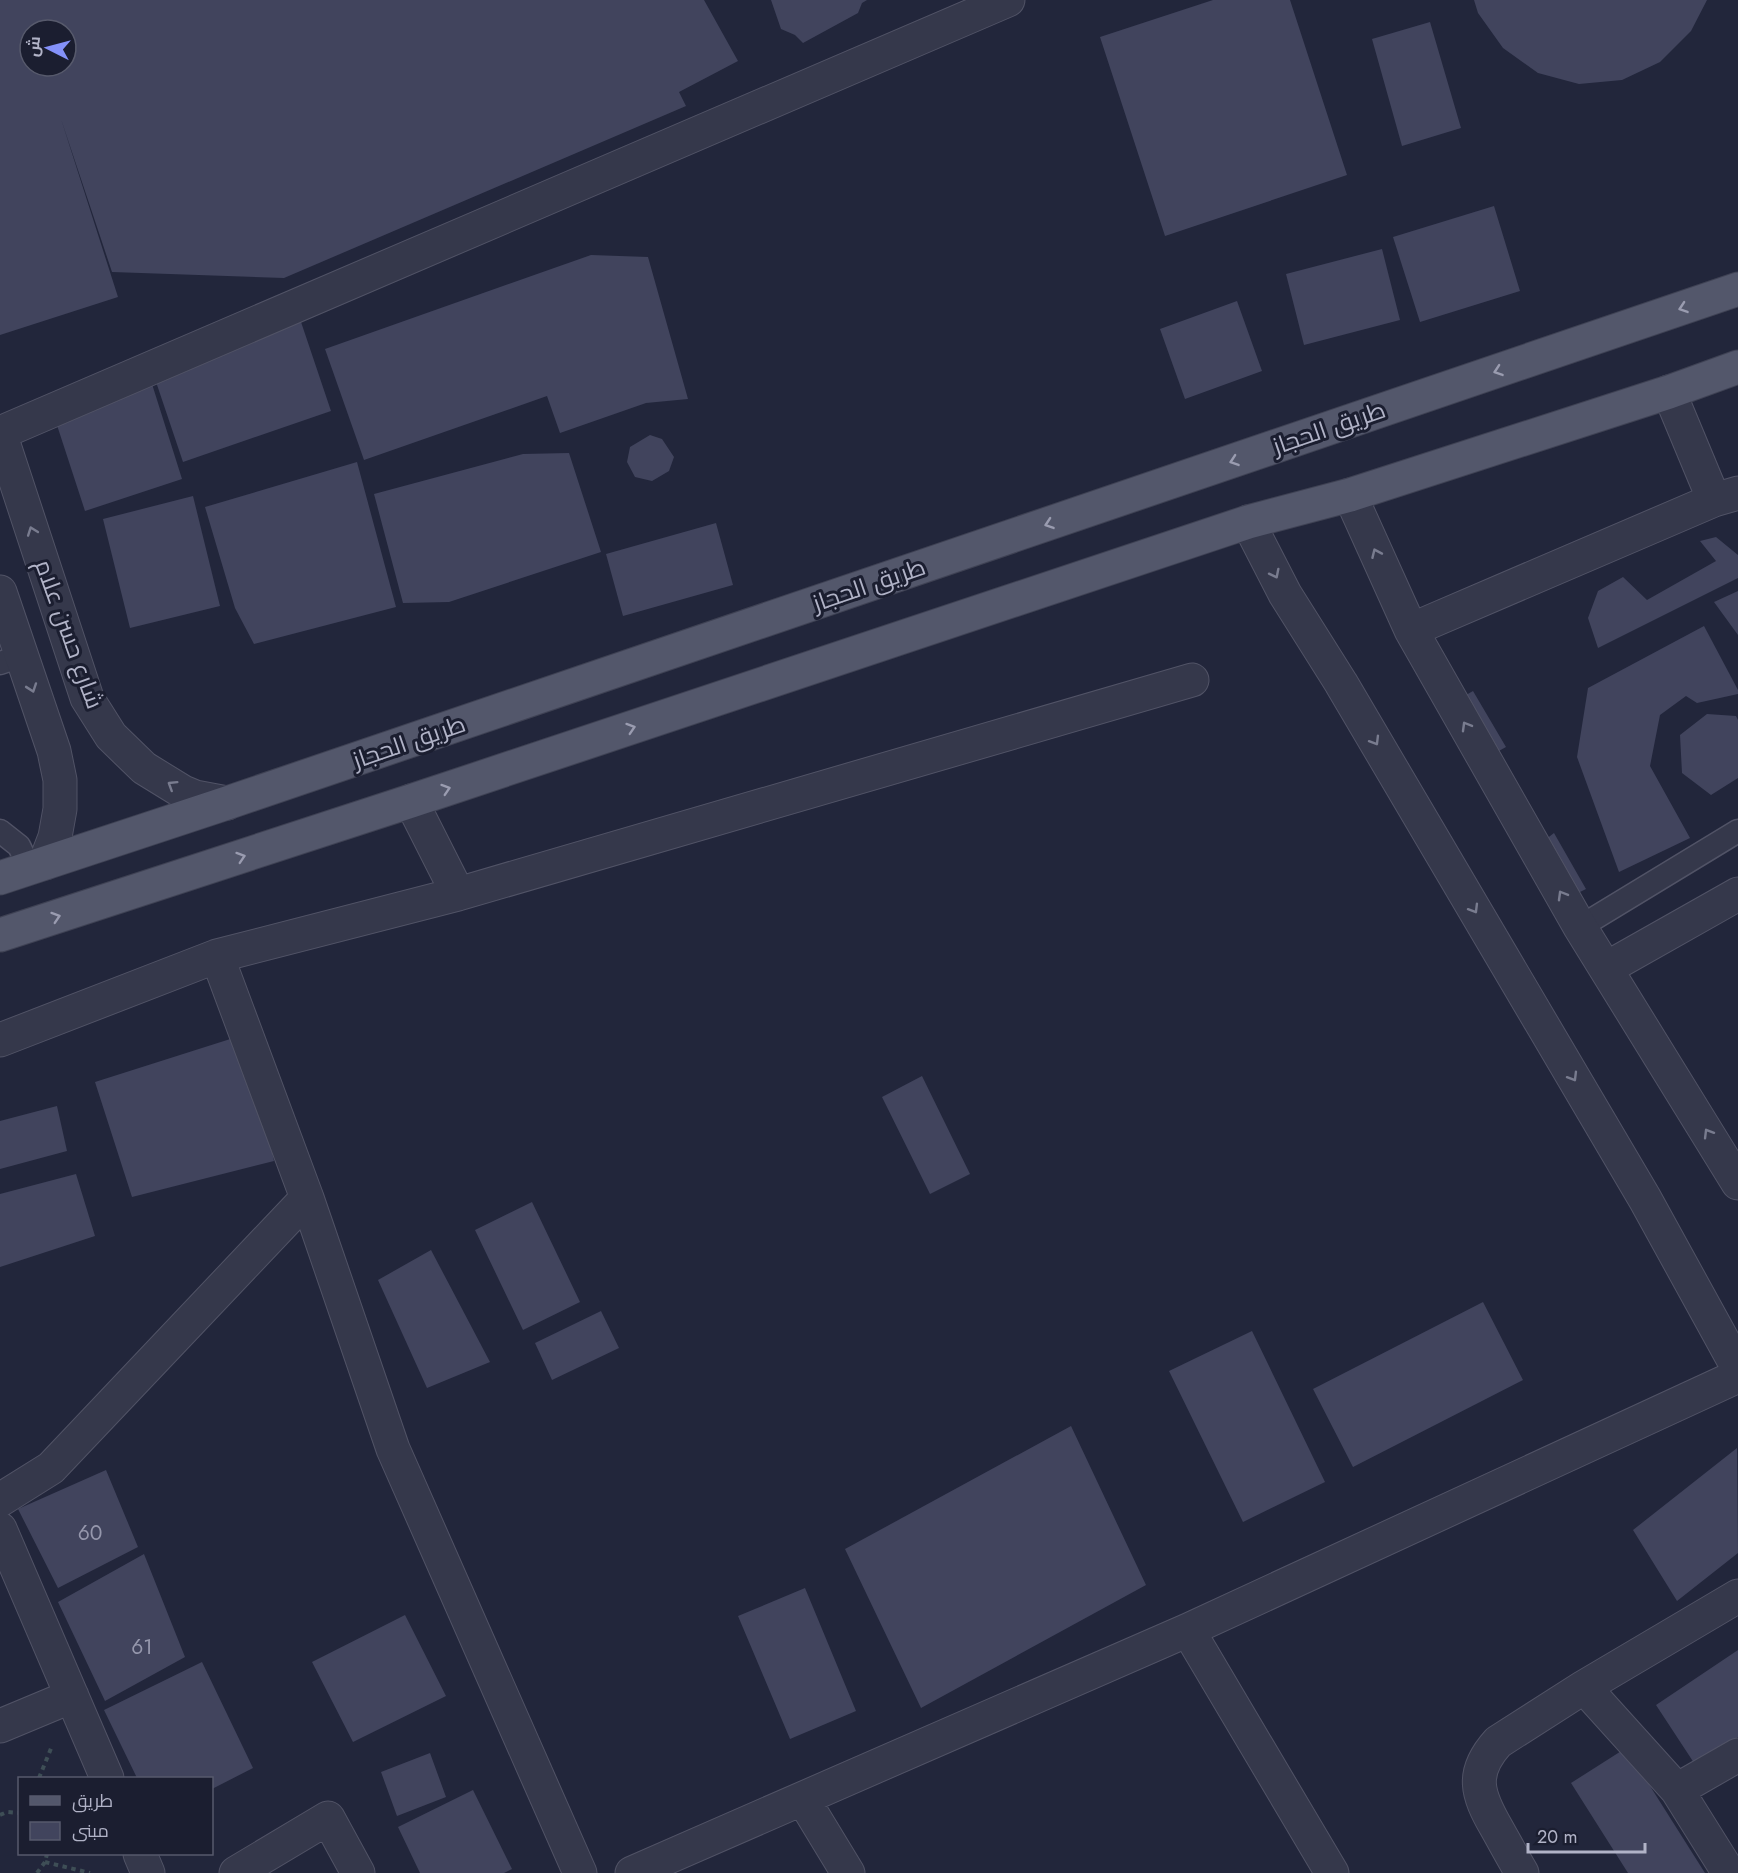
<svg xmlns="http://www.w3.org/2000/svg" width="1738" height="1873" font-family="Jost,Cairo,sans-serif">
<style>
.building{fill:#41445d;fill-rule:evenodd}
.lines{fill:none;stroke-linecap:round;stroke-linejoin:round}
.lane-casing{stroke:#515366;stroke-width:25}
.street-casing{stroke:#515366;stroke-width:35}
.primary-casing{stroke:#3f4254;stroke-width:35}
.path{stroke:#3e4e56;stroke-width:4;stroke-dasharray:4.5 4.5;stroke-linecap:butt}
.lane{stroke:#35384b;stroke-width:22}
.street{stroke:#35384b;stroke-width:33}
.primary{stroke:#53576b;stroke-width:33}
.oneway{stroke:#9a9cb0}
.oneway2{stroke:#797c8f}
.labels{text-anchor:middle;stroke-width:6;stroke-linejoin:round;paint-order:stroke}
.number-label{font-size:21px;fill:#9597ac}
.street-label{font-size:24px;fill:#b1b3c7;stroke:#1b1e30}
</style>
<rect width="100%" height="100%" fill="#22263b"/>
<path class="building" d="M0,0h704l34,61 -59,31 7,14 -402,172 -172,-6 -51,-153 57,178 -118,38zM30,30h36v36h-36z
M771,0h96l-5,3 -4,10 -55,30 -8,-8 -14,-6z
M1213,0h77l57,175 -182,61 -65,-199z
M1474,0h233l-16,31 -31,31 -38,18 -43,4 -41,-11 -35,-25 -25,-35z
M1430,22l31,106 -59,18 -30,-107z
M1494,206l26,85 -100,31 -27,-85z
M1382,249l18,71 -96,25 -18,-71z
M591,255l57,2 40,142 -42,4 -86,30 -13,-37 -183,64 -39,-111z
M1237,301l25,70 -77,28 -25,-70z
M300,319l31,92 -148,51 -31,-92z
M152,384l30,95 -97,32 -31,-95z
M650,435l12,4 12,18 -5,14 -17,10 -17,-4 -8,-15 3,-15z
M569,453l32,99 -152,50 -46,1 -29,-109 149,-40z
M357,462l39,145 -142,37 -19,-36 -30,-101z
M193,496l27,110 -90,22 -27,-109z
M716,523l17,62 -110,31 -17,-62z
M1716,537l22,18v23l-140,70 -10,-30 10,-27 25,-14 24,23 69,-39 -16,-20z
M1738,591v44l-24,-33z
M1704,626l34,64v4l-41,9 -11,-7 -26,19 -10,51 40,72 -71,34 -42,-115 11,-69z
M1473,691l33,56 -18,10 -29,-58z
M1707,714l29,2 2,4v58l-27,17 -29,-22 -2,-38z
M1554,833l32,56 -18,9 -27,-55z
M246,1034l28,127 -142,36 -37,-115z
M922,1076l48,98 -40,20 -48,-97z
M57,1106l10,45 -67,18v-48z
M76,1174l19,62 -95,31v-73z
M532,1202l48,100 -57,28 -48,-100z
M431,1250l59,112 -63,26 -49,-108z
M1483,1302l40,78 -170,87 -40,-78z
M601,1311l18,37 -67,32 -17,-37z
M1252,1331l73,151 -82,40 -74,-151z
M1071,1426l75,159 -225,123 -76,-159z
M1737,1448l1,105 -61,48 -44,-71z
M106,1470l32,77 -80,41 -40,-79z
M144,1554l41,103 -80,44 -47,-99z
M805,1588l51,123 -66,28 -52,-123z
M405,1615l41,81 -93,46 -41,-80z
M1738,1650v87l-42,29 -40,-61z
M202,1662l51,106 -41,21v-11h-75l-33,-68z
M1626,1748l79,125h-77l-57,-90z
M430,1753l16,44 -49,19 -16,-44z
M473,1790l39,79 -8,4h-84l-22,-46z"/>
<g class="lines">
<g class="lane-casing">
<path id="lane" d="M0,663l21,-7
M0,831l19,15 11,23
M1580,927l158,-96"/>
</g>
<g class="street-casing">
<path id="street" d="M1669,392l45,108
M0,433l1008,-433
M0,433l87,265 24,38 33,32 39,24 12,5 32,6
M1350,495l61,135 169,297 158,256
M1248,522l37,72 56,89 304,516 93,169
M0,592l54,159 6,29v29l-5,28 -10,26
M1411,630l303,-130 24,-7
M411,801l47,93
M217,956l90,242 86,251 187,424
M1607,968l131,-74
M0,1040l217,-84 241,-62 734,-214
M0,1500l51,-32 256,-270
M0,1529l107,249
M1188,1630l144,243
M1584,1687l93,103 52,83
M0,1726l72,-30
M1677,1790l61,-35
M803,1799l45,74
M140,1854l8,19
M236,1873l92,-55 30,55
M632,1873l556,-243 550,-254
M1522,1873c-9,-15 -17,-30 -26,-46 -19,-33 -26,-54 2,-85l86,-55 154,-91"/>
</g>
<g class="primary-casing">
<path id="primary" d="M0,878l227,-75 1511,-514
M0,935l411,-134 837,-279 102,-27 319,-103 69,-25"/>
</g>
<path class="path" d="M39,1778l13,-32
M0,1815l7,-3 13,1
M45,1862l45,11
M37,1873l8,-11 2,-8"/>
<use href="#lane" class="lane"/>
<use href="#street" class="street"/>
<use href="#primary" class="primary"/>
</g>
<defs><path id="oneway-chevron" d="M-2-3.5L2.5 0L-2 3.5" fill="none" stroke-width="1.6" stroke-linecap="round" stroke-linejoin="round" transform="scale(1.5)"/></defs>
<g class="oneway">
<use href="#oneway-chevron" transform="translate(1683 308) rotate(161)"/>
<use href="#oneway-chevron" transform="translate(1498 371) rotate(161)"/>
<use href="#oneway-chevron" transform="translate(1234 461) rotate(161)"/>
<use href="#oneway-chevron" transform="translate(1049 524) rotate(161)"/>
<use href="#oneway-chevron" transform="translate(631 728) rotate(-18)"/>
<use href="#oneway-chevron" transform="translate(446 789) rotate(-18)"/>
<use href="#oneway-chevron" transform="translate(241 857) rotate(-18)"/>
<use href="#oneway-chevron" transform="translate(56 917) rotate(-18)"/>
</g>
<g class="oneway2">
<use href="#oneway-chevron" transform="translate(32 531) rotate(-110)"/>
<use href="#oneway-chevron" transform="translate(1376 553) rotate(-114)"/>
<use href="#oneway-chevron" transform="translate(1275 574) rotate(63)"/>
<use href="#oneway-chevron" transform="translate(32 688) rotate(71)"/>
<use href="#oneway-chevron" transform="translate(1466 726) rotate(-120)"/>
<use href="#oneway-chevron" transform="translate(1375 741) rotate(59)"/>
<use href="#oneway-chevron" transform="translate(172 785) rotate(-148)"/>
<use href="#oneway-chevron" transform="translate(1562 895) rotate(-120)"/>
<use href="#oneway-chevron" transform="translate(1474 909) rotate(59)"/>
<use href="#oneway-chevron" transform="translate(1573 1077) rotate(59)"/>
<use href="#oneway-chevron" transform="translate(1708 1133) rotate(-121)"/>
</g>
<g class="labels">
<g class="number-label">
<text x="90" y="1540">60</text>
<text x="142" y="1654">61</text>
</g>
<g class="street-label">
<text transform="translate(1329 428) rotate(-19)" y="8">طريق الحجاز</text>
<text transform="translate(869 585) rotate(-19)" y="8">طريق الحجاز</text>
<text transform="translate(69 634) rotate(70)" y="8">شارع حسن علام</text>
<text transform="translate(409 742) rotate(-19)" y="8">طريق الحجاز</text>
</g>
</g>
<rect x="18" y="1777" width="195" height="78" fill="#1b1e30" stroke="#575a6c" stroke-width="1.5"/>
<rect x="30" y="1796" width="30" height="9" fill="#53576b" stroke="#575a6c" stroke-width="1.5"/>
<text x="72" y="1807" font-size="18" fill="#b1b3c7">طريق</text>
<rect x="30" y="1822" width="30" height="18" fill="#41445d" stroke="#575a6c" stroke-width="1.5"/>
<text x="72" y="1837" font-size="18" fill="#b1b3c7">مبنى</text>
<g transform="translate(48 48) rotate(276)"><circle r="28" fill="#1b1e30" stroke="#575a6c" stroke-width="1.5"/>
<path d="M0-4.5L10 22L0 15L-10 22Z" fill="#8491f9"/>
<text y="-9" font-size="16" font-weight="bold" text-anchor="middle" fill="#b1b3c7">ش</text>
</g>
<path d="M1528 1843v9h117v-9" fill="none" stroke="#b1b3c7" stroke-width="3"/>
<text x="1537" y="1843" font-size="18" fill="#b1b3c7" stroke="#1b1e30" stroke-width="4.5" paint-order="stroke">20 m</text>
</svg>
